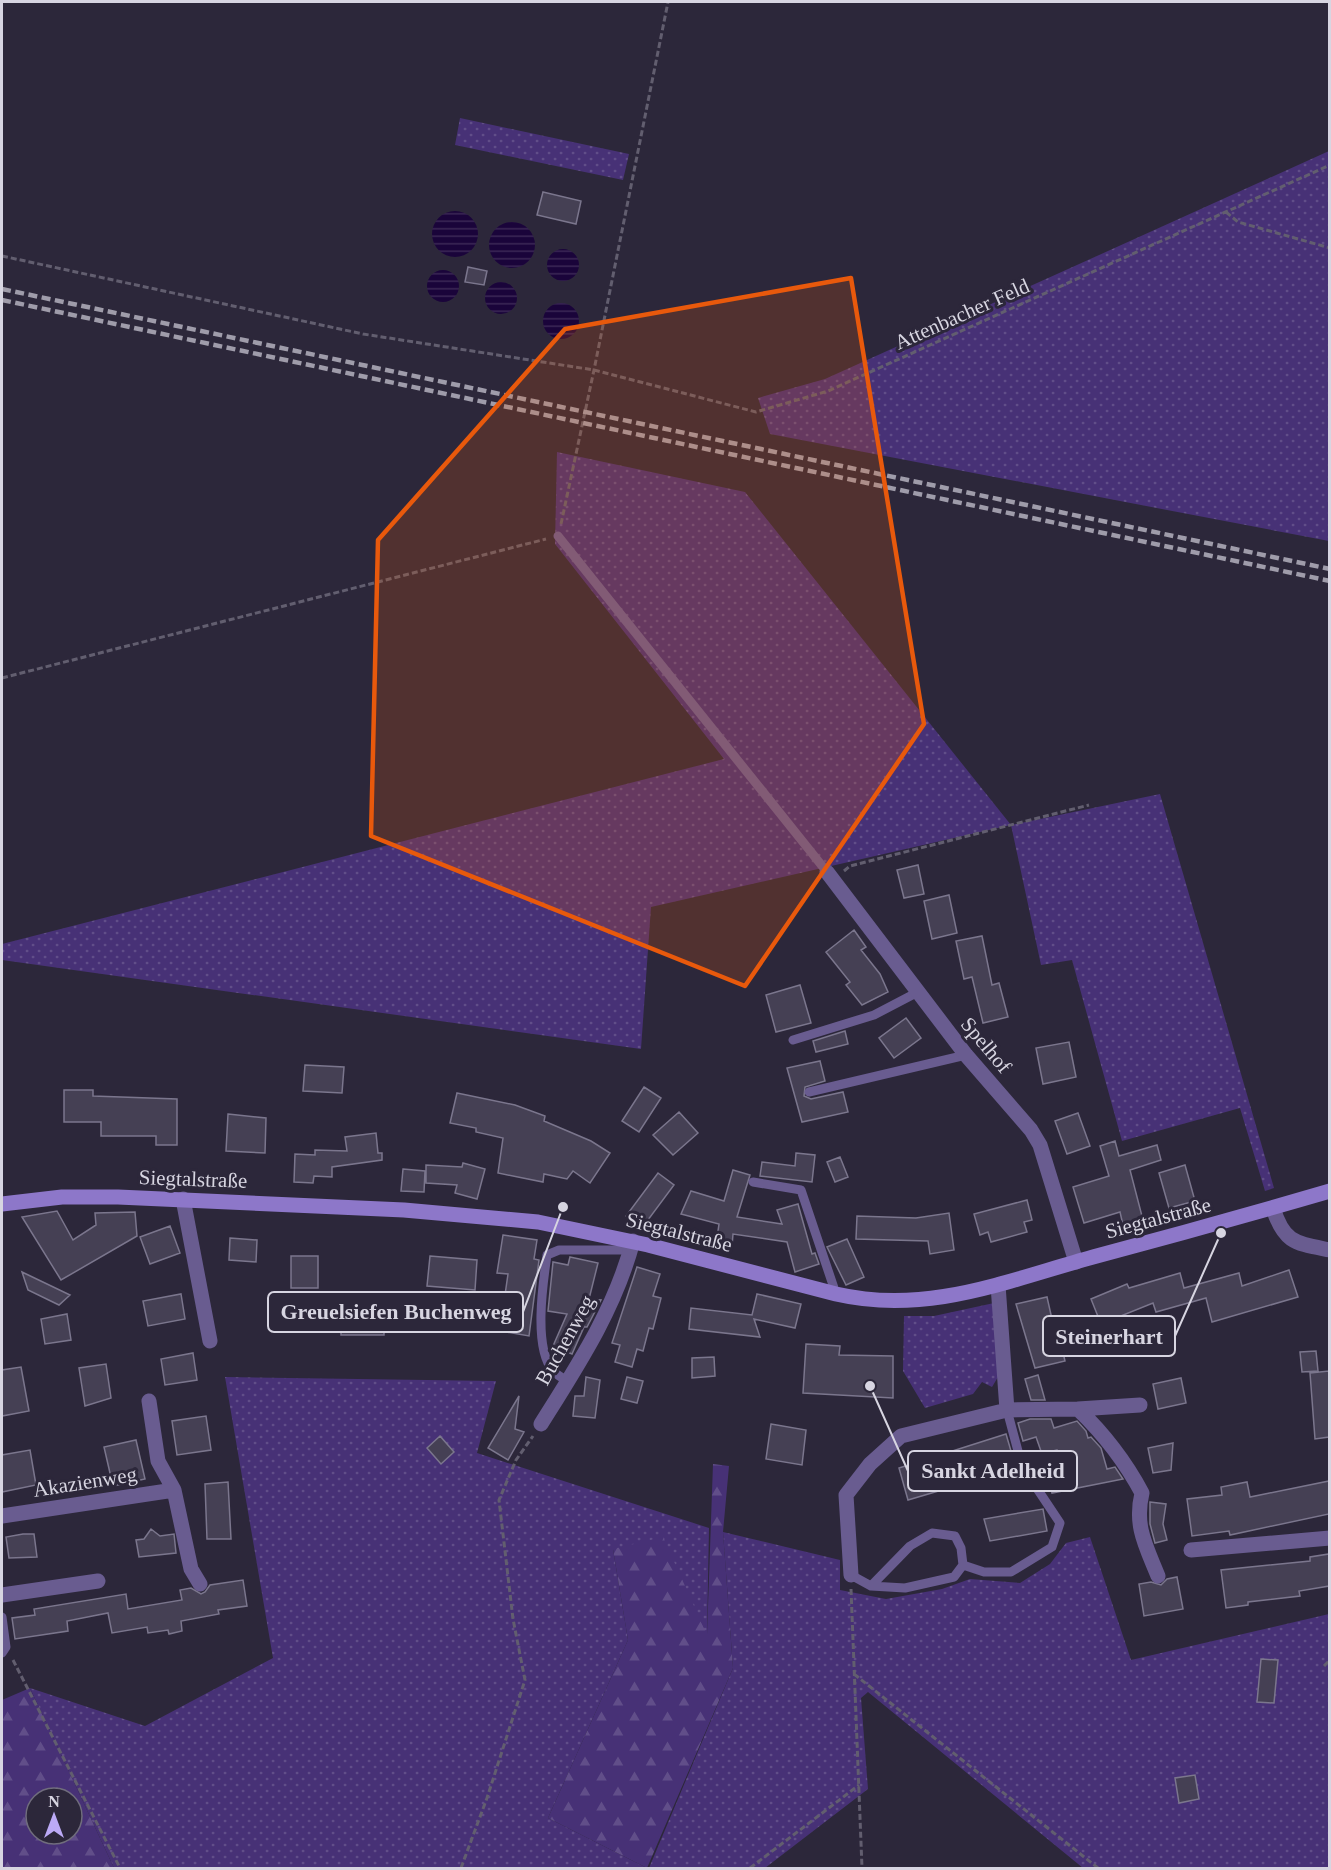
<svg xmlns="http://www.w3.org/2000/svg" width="1331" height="1870" font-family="Georgia,serif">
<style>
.green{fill:url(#green-dots)}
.forest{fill:url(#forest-firs);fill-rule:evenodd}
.water{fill:url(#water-rules)}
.building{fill:#454054;stroke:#7b768d;stroke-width:1.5}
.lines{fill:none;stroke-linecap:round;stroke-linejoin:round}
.path{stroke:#625e6f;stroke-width:3;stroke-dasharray:6 3;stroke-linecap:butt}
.lane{stroke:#695c90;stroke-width:9}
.street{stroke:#695c90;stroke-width:15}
.secondary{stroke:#8d77c9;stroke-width:15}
.rail{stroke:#9f9caa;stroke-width:4.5;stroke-dasharray:9 4.5;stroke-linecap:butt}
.marked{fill:#e8590c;fill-opacity:0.2;stroke:#e8590c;stroke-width:4.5;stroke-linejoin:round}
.labels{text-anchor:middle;stroke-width:6;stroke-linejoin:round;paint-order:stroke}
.street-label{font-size:21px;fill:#d7d5e1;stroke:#2c273a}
.leader{fill:none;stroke:#d7d5e1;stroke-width:2}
.callout-dot{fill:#d7d5e1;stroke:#2c273a;stroke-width:2}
.callout{fill:#2c273a;stroke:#d7d5e1;stroke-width:2}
.callout-label{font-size:22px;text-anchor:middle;font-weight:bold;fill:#d7d5e1}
</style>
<defs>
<pattern id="green-dots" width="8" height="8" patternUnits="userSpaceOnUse" patternTransform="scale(1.5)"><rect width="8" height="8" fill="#473176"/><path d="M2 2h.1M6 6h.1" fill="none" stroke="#614e89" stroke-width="1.8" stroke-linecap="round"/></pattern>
<pattern id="forest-firs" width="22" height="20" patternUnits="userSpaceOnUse" patternTransform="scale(1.5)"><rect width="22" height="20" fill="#473176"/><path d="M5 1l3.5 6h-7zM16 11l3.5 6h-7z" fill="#614e89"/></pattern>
<pattern id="water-rules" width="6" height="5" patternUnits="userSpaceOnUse" patternTransform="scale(1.5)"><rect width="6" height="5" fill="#1a043a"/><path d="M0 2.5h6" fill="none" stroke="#3b2856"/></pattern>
</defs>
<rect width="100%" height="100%" fill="#2c273a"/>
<path class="green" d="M460,118l169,36 -6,26 -168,-35z
M1329,151v390l-559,-107 -12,-36 67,-19z
M557,452l188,40 266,333 149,-31 114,394 -9,3 -25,-83 -118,33 -50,-181 -31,5 -30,-140 -360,82 -10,142 -639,-89v-16l722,-185 -169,-215z
M994,1303l7,69 -9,15 -10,-5 -9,12 -48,14 -22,-37 1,-55h30z
M225,1377l271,4 -19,72 232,75 -2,109 -94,-88 15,91 -80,178 99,50h-533l-84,-180 115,38 128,-68z
M723,1532l117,28v30l46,9 56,-10 28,-10 50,4 30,-19 16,-21 24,-6 41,123 198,-46v254h-246l-215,-176 -7,6 7,91 -103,79h-116l84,-200z"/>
<path class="forest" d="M713,1464l16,2 -6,66 10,136 -86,200 -99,-50 80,-178 -15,-91 50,-12 44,98z
M30,1688l84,180h-112v-168zM36,1798h36v36h-36z"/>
<path class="water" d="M432 234a23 23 0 1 1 46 0a23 23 0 1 1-46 0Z
M489 245a23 23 0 1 1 46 0a23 23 0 1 1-46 0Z
M547 265a16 16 0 1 1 32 0a16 16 0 1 1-32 0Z
M427 286a16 16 0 1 1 32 0a16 16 0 1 1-32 0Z
M485 298a16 16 0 1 1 32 0a16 16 0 1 1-32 0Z
M543 321a18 18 0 1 1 36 0a18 18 0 1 1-36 0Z"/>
<path class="building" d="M543,192l38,9 -5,23 -39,-9z
M468,267l19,4 -3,14 -19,-3z
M918,865l6,29 -20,4 -7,-28z
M949,895l8,38 -25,6 -8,-38z
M854,930l12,17 -5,3 19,24 8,18 -26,13 -16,-20 4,-3 -24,-30z
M982,936l10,49 7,-2 9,34 -25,6 -11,-46 -8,2 -8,-38z
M800,985l11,38 -35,9 -10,-37z
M906,1018l15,20 -27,20 -15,-20z
M845,1031l3,13 -32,8 -3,-11z
M1069,1042l7,35 -33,7 -7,-36z
M820,1061l5,20 -20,6 -1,9 7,3 32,-7 5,20 -46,10 -15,-54z
M305,1065l39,2 -2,26 -39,-2z
M644,1087l17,11 -22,34 -17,-11z
M64,1090h29v6l84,3v46h-21v-9h-55v-14h-37z
M457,1093l58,12 30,11 -1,5 47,20 19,12 -20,30 -17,-12 -6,8 -23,-5 -1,8 -45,-9 5,-35 -27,-6v-4l-26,-5z
M679,1112l19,21 -25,22 -20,-20z
M1078,1113l12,33 -23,8 -12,-33z
M228,1114l38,4 -1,35 -39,-2z
M376,1133l2,20h4v7l-50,7v10l-18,-1 -1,7 -19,-1 1,-28 20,1v-5l32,1 -2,-14z
M1115,1141l4,15 38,-11 4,15 -31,10 13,50 -20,5 -3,-13 -36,11 -11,-36 36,-11 -9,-30z
M796,1153l19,2 -3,27 -52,-6 2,-14 33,4z
M840,1157l8,20 -13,5 -8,-20z
M463,1163l22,6 -8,30 -22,-6 2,-8 -31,-2v-18l36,2z
M1185,1165l10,36 -26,7 -10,-35z
M403,1169l22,2 -1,21 -23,-1z
M733,1170l17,5 -13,42 45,7 -5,-14 21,-6 14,50 3,-1 4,11 -24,8 -8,-30 -54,-8 -1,12 -16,-1 3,-21 -38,-10 10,-23 33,10z
M658,1173l16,12 -32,43 -16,-12z
M1027,1200l5,20 -8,2 3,10 -36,10 -3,-10 -8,3 -6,-21z
M57,1211l16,29 23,-15 -1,-12 40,-1 2,24 -76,44 -39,-63z
M949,1213l5,37 -24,4 -2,-13 -72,-2 1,-23 59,2z
M170,1226l10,27 -30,11 -10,-27z
M503,1235l34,5 -3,19 5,1 -10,76 -23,-4 5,-36 -6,-1 3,-21 -11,-1z
M230,1238l27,2 -1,22 -27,-2z
M847,1239l17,38 -18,8 -19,-38z
M291,1256h27v32h-27z
M430,1256l47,4 -2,30 -48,-4z
M570,1257l28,6 -9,36 12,1 -14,27h-3l-12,27 -19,-8 14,-32 -19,-3 5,-49 15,3z
M637,1267l23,7 -7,22 8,2 -8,31 -4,-1 -6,23 -6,-2 -5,18 -17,-5 5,-17 -8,-2z
M1289,1270l9,27 -86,25 -6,-24 -50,14 -3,-9 -52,21 -10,-25 36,-15 2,4 51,-15 4,15 55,-15 3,13z
M22,1272l48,23 -11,10 -31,-15z
M181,1294l4,25 -37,7 -5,-25z
M757,1294l44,10 -6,24 -41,-9 6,18 -71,-8 2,-21 61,7z
M341,1295h43v40h-43z
M1047,1297l9,40 3,-1 6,25 -30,7 -19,-64z
M67,1314l4,26 -26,4 -4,-25z
M806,1344l34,2 -1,9 54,1v42l-90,-5z
M1316,1351l2,20 -16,1 -2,-20z
M193,1353l4,27 -32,5 -4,-26z
M714,1357l1,19 -23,2v-20z
M106,1364l5,34 -26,8 -6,-38z
M21,1367l8,44 -27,5v-46z
M1329,1371v66l-14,2 -5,-66z
M1038,1375l7,25h-14l-6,-21z
M586,1377l14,3 -5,38 -22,-2 2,-20h9z
M627,1377l16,4 -6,22 -16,-4z
M1181,1378l5,25 -28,6 -5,-25z
M519,1396l-4,33 9,3 -16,28 -20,-12z
M206,1416l5,34 -34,5 -5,-34z
M1030,1419h21l3,9 23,-7 9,10 2,7 3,-1 10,11 6,21 8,-2 8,12 -71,14 -4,-17 16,-7 -7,-19 -15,4 -6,-17 -13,4 -5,-18z
M771,1424l35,6 -4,35 -36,-6z
M1006,1434l5,17 -25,7 4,13 -49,16 1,3 -34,10 -9,-32z
M440,1436l14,16 -13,12 -14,-16z
M136,1440l9,39 -32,7 -9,-39z
M1173,1443l-2,27 -18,3 -5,-25z
M30,1450l6,35 -34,7v-37z
M1329,1481v33l-99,21 -1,-4 -37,5 -5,-37 35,-4 -1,-8 26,-5 3,15z
M228,1482l3,57h-24l-2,-55z
M1150,1502l16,2 -3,20 4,16 -12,3 -5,-19z
M1043,1509l4,22 -57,10 -6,-22z
M151,1529l9,7 14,-2 2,19 -37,4 -3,-17 8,-1z
M23,1534h11l3,23 -28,1 -3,-21z
M1329,1554v32l-30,5 1,5 -52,6v3l-22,3 -5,-38 89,-9v-4z
M1177,1577l6,32 -39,7 -5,-32 12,-2 10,3 6,-6z
M243,1580l4,26 -29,4 1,4 -38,7 1,10 -13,3 -1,-4 -20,3 -1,-6 -35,6 -4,-20 -41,8 1,10 -53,8 -3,-21 23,-3 -1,-6 92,-15 2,15 54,-9 -2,-10 11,-2 10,6 4,-2 5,-7z
M1261,1659l17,1 -4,43 -17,-1z
M1195,1775l4,24 -20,4 -4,-25z"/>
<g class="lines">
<path class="path" d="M1226,212l12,10 92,26
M2,256l361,78 231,36 162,42 72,-21 502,-226
M561,524l33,-154 74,-368
M2,678l544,-139
M844,871l6,-5 239,-61
M851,1589l11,279
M13,1660l107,208
M1324,1666l6,-6
M854,1674l244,194
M461,1868l26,-70 38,-118 -12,-61 -14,-119 17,-40 17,-24
M750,1868l109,-83"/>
<path class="lane" d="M558,536l269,336
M793,1040l81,-25 44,-23
M809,1092l157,-37
M753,1182l48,8 35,104
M568,1382c-5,-4 -11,-7 -15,-11 -20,-23 -10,-89 -6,-116l12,-5h72
M963,1565l21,7h27l41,-25 8,-24 -38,-57 -15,-56
M851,1575l20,11 34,2 49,-11 9,-12 -2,-17 -6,-12 -23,-3 -22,13 -39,40
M2,1617l4,30 -4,6"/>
<path class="street" d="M827,872l139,183 65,75 9,15 36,117
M183,1199l27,142
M1273,1208c11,35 22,35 57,42
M149,1401l9,60 16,29
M1078,1409l62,-4
M1007,1410l71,-1c27,26 47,52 64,84 -8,33 4,53 16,83
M541,1424c37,-59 74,-115 92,-183
M2,1516l172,-26 17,79 9,15
M1191,1550l139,-12
M851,1575l-5,-80 24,-31 31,-28 106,-26 -9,-125
M2,1595l96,-14"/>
<path class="secondary" d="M2,1204l60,-7h56l286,13 134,12 110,23 188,49c91,21 170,-13 257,-37 79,-21 158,-43 237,-66"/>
<path class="rail" d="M2,289l1328,280
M2,300l1328,281"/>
</g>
<path class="marked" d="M851,278l73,446 -179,262 -374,-150 7,-296 187,-211z"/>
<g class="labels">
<g class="street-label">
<text transform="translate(962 314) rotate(-24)" y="7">Attenbacher Feld</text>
<text transform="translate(986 1045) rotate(50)" y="7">Spelhof</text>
<text transform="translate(193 1179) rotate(2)" y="7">Siegtalstraße</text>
<text transform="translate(1158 1218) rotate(-15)" y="7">Siegtalstraße</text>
<text transform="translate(679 1232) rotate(14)" y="7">Siegtalstraße</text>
<text transform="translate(565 1340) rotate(-61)" y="7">Buchenweg</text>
<text transform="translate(85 1482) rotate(-9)" y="7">Akazienweg</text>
</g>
</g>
<path class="leader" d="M563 1207L523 1312M1221 1233L1175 1336M870 1386L908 1471"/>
<g class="callout-dot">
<circle cx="563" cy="1207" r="6"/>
<circle cx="1221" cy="1233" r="6"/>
<circle cx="870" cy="1386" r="6"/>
</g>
<g class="callout">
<rect x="268" y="1292" width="255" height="40" rx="6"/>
<rect x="1043" y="1316" width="132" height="40" rx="6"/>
<rect x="908" y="1451" width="169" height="40" rx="6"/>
</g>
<g class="callout-label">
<text x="396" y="1319">Greuelsiefen Buchenweg</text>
<text x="1109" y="1344">Steinerhart</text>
<text x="993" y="1478">Sankt Adelheid</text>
</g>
<rect width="1331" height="1870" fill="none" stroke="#d7d5e1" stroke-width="6"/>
<g transform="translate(54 1816)"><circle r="28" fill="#2c273a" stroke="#706d7d" stroke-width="1.5"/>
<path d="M0-4.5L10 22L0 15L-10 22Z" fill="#bcaaf6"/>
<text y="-9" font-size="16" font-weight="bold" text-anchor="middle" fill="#d7d5e1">N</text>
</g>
</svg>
